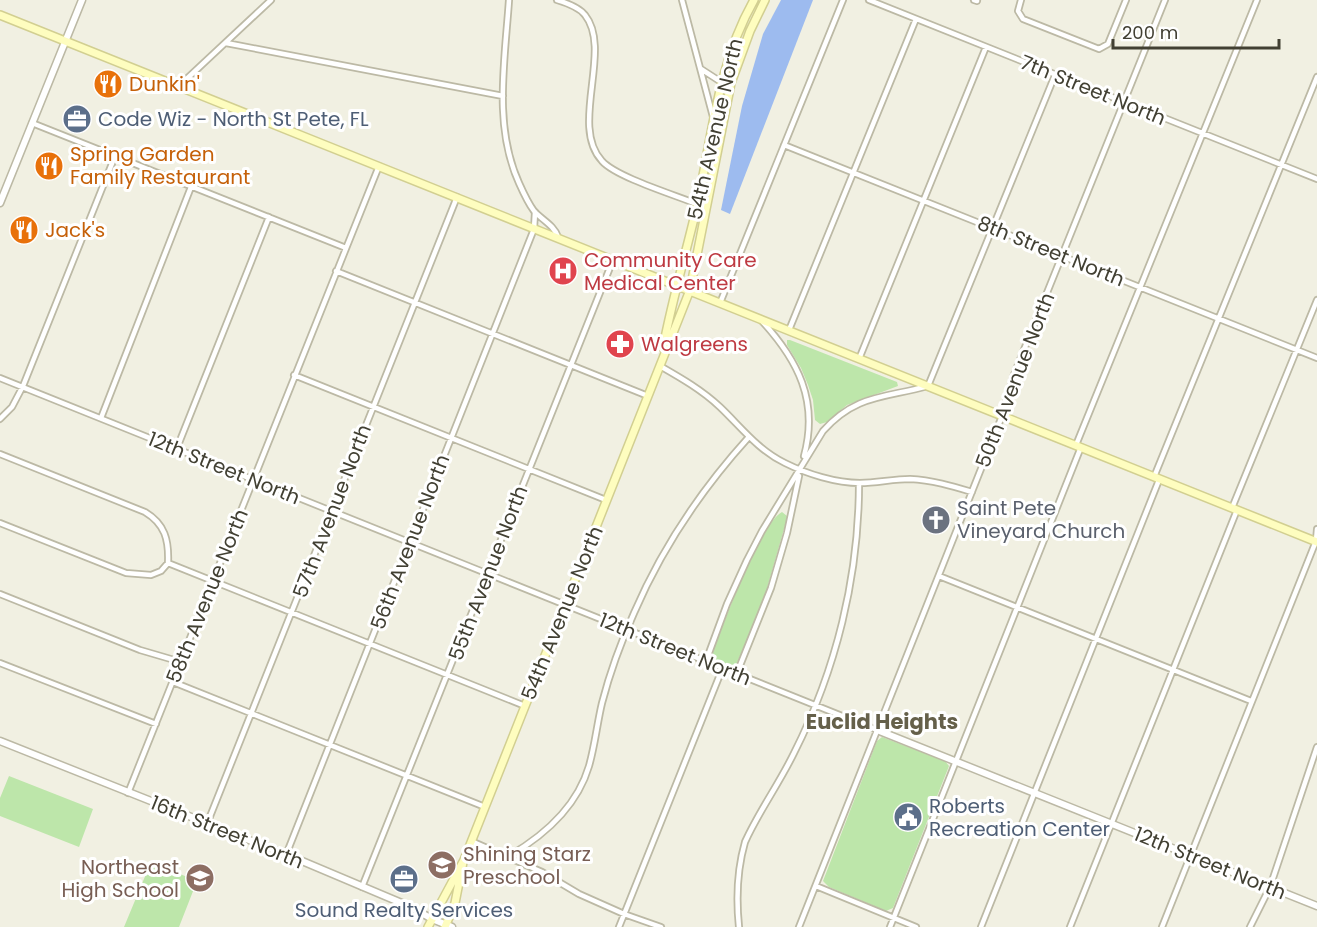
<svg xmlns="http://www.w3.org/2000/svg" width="1317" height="927" font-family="Poppins,sans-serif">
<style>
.green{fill:#bde6aa}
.water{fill:#9dbbef}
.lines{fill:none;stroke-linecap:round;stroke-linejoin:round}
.minor-casing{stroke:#bcb9a5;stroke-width:8}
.tertiary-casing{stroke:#bcb9a5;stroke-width:9}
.secondary-casing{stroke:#d2cf91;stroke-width:10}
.minor{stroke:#fff;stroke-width:4.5}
.tertiary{stroke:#fff;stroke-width:6}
.secondary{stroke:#fefdbf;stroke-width:7}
.labels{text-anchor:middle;stroke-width:6;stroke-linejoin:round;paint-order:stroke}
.food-label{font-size:20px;fill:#c56008;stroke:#fff;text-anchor:start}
.street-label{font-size:20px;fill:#424033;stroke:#fff}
.service-label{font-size:20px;fill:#4e5e75;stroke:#fff;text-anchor:start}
.health-label{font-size:20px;fill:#be3a42;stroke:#fff;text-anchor:start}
.worship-label{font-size:20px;fill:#5b616d;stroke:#fff;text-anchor:start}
.education-label{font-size:20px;fill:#785e54;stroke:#fff;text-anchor:start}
.neighbourhood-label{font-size:21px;font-weight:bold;fill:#65604a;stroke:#fff}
</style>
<rect width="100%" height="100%" fill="#f1f0e2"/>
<path class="green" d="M787,340h3l107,42 1,4 -51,19 -20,17 -7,2 -5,-4 -2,-20 -5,-15 -7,-17 -14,-23z
M782,512l5,4 -1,6 -24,84 -26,59 -3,3 -20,-7 -1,-6c10,-27 47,-131 70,-143z
M882,737l63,24 4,5 -56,142 -7,3 -57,-24 -6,-6 54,-140z
M9,776l84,33 -14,38 -79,-31v-18z
M151,862l46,19 -18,46h-55z"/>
<path class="water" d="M781,0h32l-83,214 -9,-4 21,-104 21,-72z"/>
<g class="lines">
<g class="minor-casing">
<path id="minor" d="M509,0c-4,60 -16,126 10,183 4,9 9,20 15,28 8,9 20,14 24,26
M557,0c10,3 22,7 28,15 28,35 -16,111 17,146 14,16 73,34 95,43
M682,0l31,117
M869,0l448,179
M974,0l3,1
M1021,0l-3,11 5,8 76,30 9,-5 18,-44
M226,43l277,53
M701,69l17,11 13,3
M178,87l93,-87
M32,123l314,125
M784,145l533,213
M336,271l312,125
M720,303l123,-303
M761,320c37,40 58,81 43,136
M789,330l127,-311
M859,359l127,-312
M660,366c21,12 42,24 60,41 21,20 38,43 65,56 22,11 51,20 75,20 17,0 33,-4 50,-4 22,1 42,7 62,13
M294,375l312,125
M0,378l877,352
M101,418l90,-231
M0,419l12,-12 11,-21 92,-230
M1076,445l181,-445
M177,448l92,-231
M0,454l145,58c20,12 24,28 23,51
M1154,477l163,-400
M1232,508l85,-208
M0,523l126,50 25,2 10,-4 7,-8 357,143
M939,576l312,125
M0,594l140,56 41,12
M706,661l21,-57 20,-44 15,-29 61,-100c33,-37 62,-33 105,-45l127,-311
M0,663l156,61
M737,673l34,-85 16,-55 12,-57
M173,682l312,125
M128,793l251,-627
M207,824l250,-627
M471,841l71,31 37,22 45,20 37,13
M286,855l248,-626 1,-17
M509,856c36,-21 68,-49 80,-90 6,-21 8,-42 13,-63 8,-31 19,-61 32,-90 28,-65 67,-123 114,-175
M816,886l100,41
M362,887l251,-627
M619,927l104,-260
M739,927c-3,-29 -2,-57 6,-85 14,-31 34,-58 49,-89 42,-83 65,-176 65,-270
M799,927l203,-511 11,-39 152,-377
M890,927l191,-480
M981,927l178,-447
M1070,927l167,-417
M1162,927l154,-386 1,-12
M1250,927l20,-40 47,-140"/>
</g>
<g class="tertiary-casing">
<path id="tertiary" d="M0,203l82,-203
M877,730l440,176
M0,741l302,120 109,46 21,12 20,8"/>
</g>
<g class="secondary-casing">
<path id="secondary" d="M0,15l1317,527
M663,348c9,-48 23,-95 34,-142 15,-70 21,-143 57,-206
M428,927l36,-67 226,-570 41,-207 19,-52 15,-31
M445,927l10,-24 8,-41"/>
</g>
<use href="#minor" class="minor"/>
<use href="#tertiary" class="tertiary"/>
<use href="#secondary" class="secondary"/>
</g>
<defs>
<g id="restaurant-disc" transform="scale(1.5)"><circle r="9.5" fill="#e8710a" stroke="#fff"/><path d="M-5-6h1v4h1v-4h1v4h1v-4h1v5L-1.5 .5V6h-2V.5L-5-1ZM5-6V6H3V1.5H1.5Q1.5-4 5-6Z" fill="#fff"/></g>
<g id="office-disc" transform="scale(1.5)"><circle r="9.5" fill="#5c6f8a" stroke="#fff"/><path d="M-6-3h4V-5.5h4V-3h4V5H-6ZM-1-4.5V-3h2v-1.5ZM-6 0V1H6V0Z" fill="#fff"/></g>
<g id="hospital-disc" transform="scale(1.5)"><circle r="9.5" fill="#e0444e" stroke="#fff"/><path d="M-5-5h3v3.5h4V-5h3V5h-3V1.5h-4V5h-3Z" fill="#fff"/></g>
<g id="pharmacy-disc" transform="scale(1.5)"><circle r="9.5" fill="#e0444e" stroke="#fff"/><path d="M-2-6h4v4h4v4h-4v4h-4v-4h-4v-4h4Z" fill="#fff"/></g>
<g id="church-disc" transform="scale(1.5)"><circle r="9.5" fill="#6b7280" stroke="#fff"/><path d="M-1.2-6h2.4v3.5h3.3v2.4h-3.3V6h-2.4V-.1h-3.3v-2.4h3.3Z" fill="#fff"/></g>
<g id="civic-disc" transform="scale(1.5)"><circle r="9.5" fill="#5c6f8a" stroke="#fff"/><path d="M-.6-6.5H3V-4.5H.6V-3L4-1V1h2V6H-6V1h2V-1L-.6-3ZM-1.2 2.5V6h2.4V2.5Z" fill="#fff"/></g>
<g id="school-disc" transform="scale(1.5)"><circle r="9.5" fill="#8d6e63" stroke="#fff"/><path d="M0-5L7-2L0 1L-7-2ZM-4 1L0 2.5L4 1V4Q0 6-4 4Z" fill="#fff"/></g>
</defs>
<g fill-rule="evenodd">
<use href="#restaurant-disc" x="108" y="84"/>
<use href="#office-disc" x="77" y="119"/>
<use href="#restaurant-disc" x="49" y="166"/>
<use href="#restaurant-disc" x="24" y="230"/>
<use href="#hospital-disc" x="563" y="271"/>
<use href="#pharmacy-disc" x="620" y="344"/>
<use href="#church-disc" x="936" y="520"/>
<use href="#civic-disc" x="908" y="817"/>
<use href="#school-disc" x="442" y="865"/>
<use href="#school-disc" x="200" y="878"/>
<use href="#office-disc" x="404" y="879"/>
</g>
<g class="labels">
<g class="food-label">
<text x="129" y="91">Dunkin'</text>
<text x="70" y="161">Spring Garden<tspan x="70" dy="23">Family Restaurant</tspan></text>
<text x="45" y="237">Jack's</text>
</g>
<g class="street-label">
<text transform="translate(1093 90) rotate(22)" y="7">7th Street North</text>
<text transform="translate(715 129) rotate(-77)" y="7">54th Avenue North</text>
<text transform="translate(1051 251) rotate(22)" y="7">8th Street North</text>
<text transform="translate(1015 380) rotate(-69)" y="7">50th Avenue North</text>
<text transform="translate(224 468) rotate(22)" y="7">12th Street North</text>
<text transform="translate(332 511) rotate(-69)" y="7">57th Avenue North</text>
<text transform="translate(410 542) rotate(-69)" y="7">56th Avenue North</text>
<text transform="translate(488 573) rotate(-69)" y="7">55th Avenue North</text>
<text transform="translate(207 596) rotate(-68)" y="7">58th Avenue North</text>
<text transform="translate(562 613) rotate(-68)" y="7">54th Avenue North</text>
<text transform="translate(675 649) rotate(22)" y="7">12th Street North</text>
<text transform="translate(227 832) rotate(22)" y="7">16th Street North</text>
<text transform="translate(1210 863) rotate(22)" y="7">12th Street North</text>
</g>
<g class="service-label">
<text x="98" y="126">Code Wiz - North St Pete, FL</text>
<text x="929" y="813">Roberts<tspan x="929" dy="23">Recreation Center</tspan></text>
<text x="404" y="917" text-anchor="middle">Sound Realty Services</text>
</g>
<g class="health-label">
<text x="584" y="267">Community Care<tspan x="584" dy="23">Medical Center</tspan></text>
<text x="641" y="351">Walgreens</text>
</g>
<g class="worship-label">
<text x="957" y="515">Saint Pete<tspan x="957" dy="23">Vineyard Church</tspan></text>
</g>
<g class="education-label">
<text x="463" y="861">Shining Starz<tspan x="463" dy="23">Preschool</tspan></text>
<text x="179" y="874" text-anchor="end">Northeast<tspan x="179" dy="23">High School</tspan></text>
</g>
<g class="neighbourhood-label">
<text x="882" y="729">Euclid Heights</text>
</g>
</g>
<path d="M1113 39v9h166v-9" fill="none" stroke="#424033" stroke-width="3"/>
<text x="1122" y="39" font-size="18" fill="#424033" stroke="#ffffff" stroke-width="4.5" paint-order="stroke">200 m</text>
</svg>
